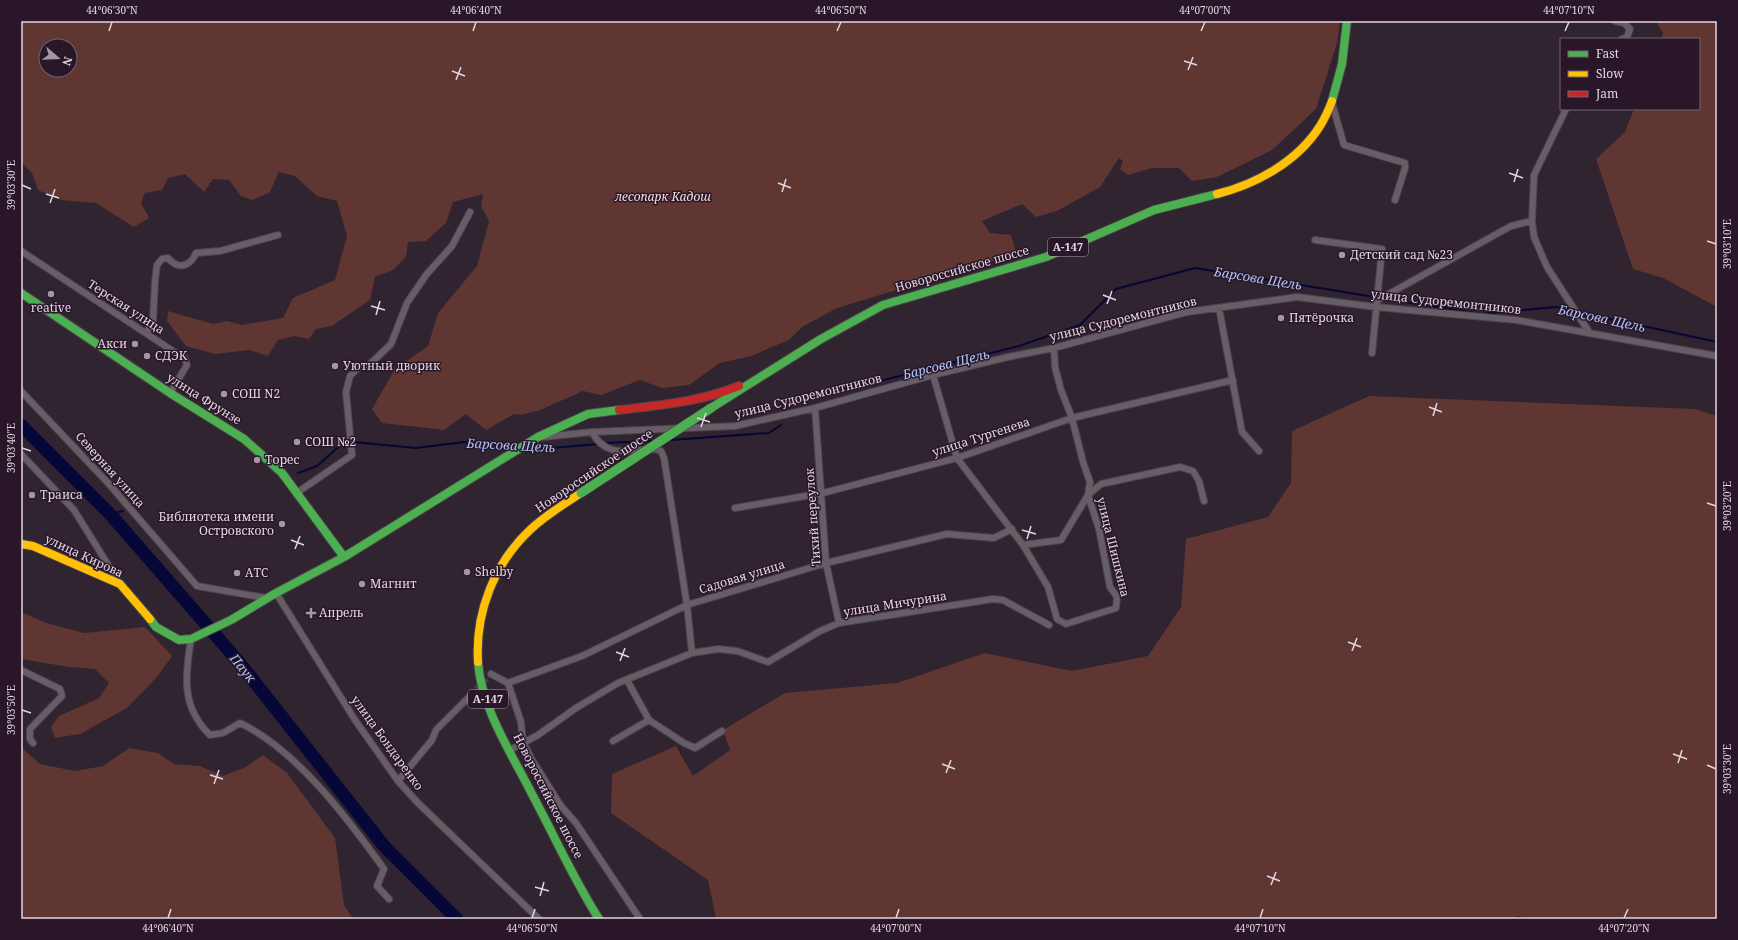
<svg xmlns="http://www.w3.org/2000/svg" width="1738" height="940" font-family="'Noto Serif',serif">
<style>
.green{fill:#5f3632;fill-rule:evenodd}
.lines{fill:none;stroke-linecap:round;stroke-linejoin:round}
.stream{stroke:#040737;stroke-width:2}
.river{stroke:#040737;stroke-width:13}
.street-tunnel{stroke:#4a3f4a;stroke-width:6;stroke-dasharray:6 3;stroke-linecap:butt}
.street-casing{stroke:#4b424b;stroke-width:8}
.fast-casing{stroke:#4b424b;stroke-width:10}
.slow-casing{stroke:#4b424b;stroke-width:10}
.jam-casing{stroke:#4b424b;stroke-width:10}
.street{stroke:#665d66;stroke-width:6}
.fast{stroke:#4caf50;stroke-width:8}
.slow{stroke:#ffc107;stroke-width:8}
.jam{stroke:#c62828;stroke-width:8}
.fast-bridge-casing{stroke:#4b424b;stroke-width:10;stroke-linecap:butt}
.fast-bridge{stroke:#4caf50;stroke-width:9}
.ticks{fill:none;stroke:#e2d5e1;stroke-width:1.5}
.poi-dot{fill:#a397a3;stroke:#291729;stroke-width:1.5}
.labels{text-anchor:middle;stroke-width:3;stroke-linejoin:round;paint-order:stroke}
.shield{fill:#291729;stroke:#aa9caa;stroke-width:1}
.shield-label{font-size:11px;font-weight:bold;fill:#e2d5e1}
.park-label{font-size:12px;font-style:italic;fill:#f4ddda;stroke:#291729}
.poi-label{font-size:12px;fill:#e2d5e1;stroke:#291729;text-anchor:start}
.street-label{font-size:12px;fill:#e2d5e1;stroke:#291729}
.water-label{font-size:13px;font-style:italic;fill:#acc4f8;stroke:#291729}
.neatline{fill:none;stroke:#e2d5e1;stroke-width:1.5}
.ticks-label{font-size:10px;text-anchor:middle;fill:#e2d5e1}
</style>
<rect width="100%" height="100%" fill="#2f242f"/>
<path class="green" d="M21,21h1319l-3,22 -21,66 -44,41 -55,27 -25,4 -13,-13h-27l-24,7 -8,-6 3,-8 -4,-3 -19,29 -43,24 -21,6 -14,-13 -40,17 8,12 21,2 5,17 -4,3 -175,53 -35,19 -13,13 -38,16 -31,7 -31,22 -27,3 -22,-8 -39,15 -18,-4 -43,19 -18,5 -8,-1 -28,16 -20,-16 -22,16 -62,-7 -10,-14 23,-40 33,-23 10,-33 39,-47 12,-45 -8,-15 2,-12 -30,8 -7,21 -20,18 -18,1 -2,15 -13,13 -18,7 -5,23 -38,26 -16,3 -7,10 -15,-3 -16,4 -10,16 -19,-6 -34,4 -29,-8 -19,-25 1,-10 45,13 14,-3 15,4 41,-7 10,-20 42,-18 12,-44 -10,-35 -20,-5 -22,-20 -16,-4 -9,20 -17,8 -12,-4 -12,-16 -16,-1 -9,13 -19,-18 -17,4 -6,12 -17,3 -4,10 8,15 -15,9 -38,-24 -35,-3 -23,-10 -6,-17 -11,-11zM46,46h24v24h-24z
M1656,21h61v286l-54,-29 -30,-9 -37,-110 29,-27 9,-23h65v-70h-38l2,-6z
M1369,396l326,13 22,7v503h-192l-7,-3 -6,3h-796l-8,-39 -97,-67 1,-39 64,-28 17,30 37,-26 -7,-20 62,-37 112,-10 88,-30 87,18 76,-15 33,-49 5,-68 82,-22 23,-34 1,-52z
M21,612l25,11 38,10 61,-6 27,29 -15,21 -30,31 -47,26 -25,4 -4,-11 8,-11 40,-18 10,-15 -14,-14 -26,-2 -48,-8z
M21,747l19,17 35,7 28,-5 26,-18 29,5 16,11 26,2 23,10 23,-9 17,-12 24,18 48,65 9,67 9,14h-332z"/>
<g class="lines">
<path class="stream" d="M1385,299l97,15 74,-7 17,4
M1578,312l139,30
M820,396l199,-50 61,-21 36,-36 79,-21 180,29
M671,440l98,-7 12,-8
M353,442l63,6 48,-6 55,3
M603,443l50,-2
M528,446l11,3 60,-5
M298,473l19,-7 28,-25h3
M110,514l13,-3"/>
<path class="river" d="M21,425l89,89 128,147 146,185 73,73"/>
<path class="street-tunnel" d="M470,696l21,-22"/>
<g class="street-casing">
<path id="street" d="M1615,21l9,2 6,6 -3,8 -5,2
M1332,103l12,42 61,18v5l-10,32
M1566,109l-32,66 -2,46 2,16 13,30 42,65
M1315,240l67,9 -10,104
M21,251l164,108 2,6 -17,28
M1378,300l133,-74 21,-5
M1219,308l23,124 17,19
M146,333l7,-12 2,-40 2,-16 5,-6 6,-1c10,12 22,9 28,-5l24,-2 58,-16
M933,375l24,83 66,87 25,42 9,32 9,5 50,-16 1,-11 -7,-10 -11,-58 -11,-34 2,-13 -7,-20 -11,-44 -11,-28 -6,-23 -1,-19
M21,391l87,92 89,103 69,12
M815,408l11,155 13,60
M592,432c15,28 38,17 64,17l5,2 3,7 23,147 5,48
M543,437l49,-5 143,-6 80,-18 118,-33 75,-18 46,-9 133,-36 110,-15 79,10 140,13 201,36
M21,454l53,56 46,74
M298,492l54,-37 -6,-63 4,-16 10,-10h8l23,-22 16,-41 19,-28 26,-29 18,-34
M735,508l88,-15 134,-35 115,-40 161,-38
M1023,545l38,-5 27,-45 13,-11 79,-17 13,4 6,10 5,20
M276,593l79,127 43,61 20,22 121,116
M191,639c-6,37 -10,68 19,96l13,-2 17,-10c57,27 108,96 144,146l-7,17 12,13
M21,670l39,19 2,7 -32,33v10l3,4
M491,674l17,9
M627,680l22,40
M508,683l74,-27 105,-51 139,-42 121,-29 47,4 18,-9
M508,683l13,39 2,20 8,16 30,48 15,17 64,96
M613,741l36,-21 35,23 11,5 27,-17
M510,750l28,-15 38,-27 42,-25 74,-30 26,-4 19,2 31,11 52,-31 19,-8 154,-24 10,1 46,25
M398,781l34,-41 4,-10 34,-34"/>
</g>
<g class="fast-casing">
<path id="fast" d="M1332,101l10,-37 5,-43
M21,293l149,100 74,46 38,34 62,84
M711,408l110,-69 62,-34 163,-48 108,-47 63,-16
M150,619l6,8 23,13 12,-1 40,-19 45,-27 68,-36 194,-120 50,-23 31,-4
M478,662c3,46 35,94 55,134 22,41 41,84 66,123"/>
</g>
<g class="slow-casing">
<path id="slow" d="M1217,194c40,-10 81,-33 103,-68 5,-8 9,-17 12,-25
M21,544l12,2 87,38 30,35
M478,662c-3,-49 16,-99 53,-133 15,-14 33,-25 50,-36"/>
</g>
<g class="jam-casing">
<path id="jam" d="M619,410c42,-5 81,-8 120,-24"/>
</g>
<use href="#street" class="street"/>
<use href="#fast" class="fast"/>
<use href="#slow" class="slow"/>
<use href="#jam" class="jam"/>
<g class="fast-bridge-casing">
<path id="fast-bridge" d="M581,493l130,-85"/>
</g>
<use href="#fast-bridge" class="fast-bridge"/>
</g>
<path class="ticks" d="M109,31l3,-9M473,31l3,-9M837,31l4,-9M1201,31l4,-9M1565,31l4,-9M1184,61l13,4M1188,70l5,-13M452,71l13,5M456,80l5,-13M1509,173l14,5M1514,182l4,-13M778,183l13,5M22,185l9,4M782,192l4,-13M46,194l13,4M50,203l5,-14M1707,241l9,3M1103,295l13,5M1107,304l5,-13M371,306l14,4M376,315l4,-14M1429,407l13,5M1433,416l4,-13M697,418l13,4M701,427l5,-14M22,448l9,3M1707,503l9,3M1022,530l14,4M1027,539l4,-13M291,540l13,5M295,549l5,-13M1348,642l13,5M1352,651l5,-13M616,652l13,5M620,661l5,-13M22,710l9,3M1673,754l14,5M1678,763l4,-13M942,764l13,5M1707,765l9,4M946,773l5,-13M210,775l13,4M214,784l5,-14M1267,876l13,5M1271,885l5,-13M535,887l14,4M540,896l4,-14M168,918l3,-9M532,918l3,-9M896,918l3,-9M1260,918l3,-9M1624,918l4,-9"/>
<g class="poi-dot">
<circle cx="1342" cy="255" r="4"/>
<circle cx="51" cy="294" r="4"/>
<circle cx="1281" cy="318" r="4"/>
<circle cx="135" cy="344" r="4"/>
<circle cx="147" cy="356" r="4"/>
<circle cx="335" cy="366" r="4"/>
<circle cx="224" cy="394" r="4"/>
<circle cx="297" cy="442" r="4"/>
<circle cx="257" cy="460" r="4"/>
<circle cx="32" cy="495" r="4"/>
<circle cx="282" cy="524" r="4"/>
<circle cx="467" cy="572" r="4"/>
<circle cx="237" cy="573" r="4"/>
<circle cx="362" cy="584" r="4"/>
<path d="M309 607h4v4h4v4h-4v4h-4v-4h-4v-4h4z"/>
</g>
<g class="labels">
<g class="shield">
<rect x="1048" y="238" width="40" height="18" rx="3"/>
<rect x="468" y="690" width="40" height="18" rx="3"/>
</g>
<g class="shield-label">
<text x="1068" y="251">А-147</text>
<text x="488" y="703">А-147</text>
</g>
<g class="park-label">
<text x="663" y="201">лесопарк Кадош</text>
</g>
<g class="poi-label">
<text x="1350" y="259">Детский сад №23</text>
<text x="51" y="312" text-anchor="middle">reative</text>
<text x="1289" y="322">Пятёрочка</text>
<text x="127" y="348" text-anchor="end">Акси</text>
<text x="155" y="360">СДЭК</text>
<text x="343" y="370">Уютный дворик</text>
<text x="232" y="398">СОШ N2</text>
<text x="305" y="446">СОШ №2</text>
<text x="265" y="464">Торес</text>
<text x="40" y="499">Траиса</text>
<text x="274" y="521" text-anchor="end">Библиотека имени<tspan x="274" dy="14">Островского</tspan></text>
<text x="475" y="576">Shelby</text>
<text x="245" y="577">АТС</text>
<text x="370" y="588">Магнит</text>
<text x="319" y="617">Апрель</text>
</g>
<g class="street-label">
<text transform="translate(962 269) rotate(-16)" y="4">Новороссийское шоссе</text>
<text transform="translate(1446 302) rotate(6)" y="4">улица Судоремонтников</text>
<text transform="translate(126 307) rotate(33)" y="4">Терская улица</text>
<text transform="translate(1123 319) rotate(-14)" y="4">улица Судоремонтников</text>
<text transform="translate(808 396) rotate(-14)" y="4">улица Судоремонтников</text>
<text transform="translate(204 399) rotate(32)" y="4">улица Фрунзе</text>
<text transform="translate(981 437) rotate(-18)" y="4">улица Тургенева</text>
<text transform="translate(110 470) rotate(48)" y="4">Северная улица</text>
<text transform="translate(594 471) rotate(-34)" y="4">Новороссийское шоссе</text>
<text transform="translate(813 517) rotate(-94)" y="4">Тихий переулок</text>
<text transform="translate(1113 547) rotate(76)" y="4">улица Шишкина</text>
<text transform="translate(84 556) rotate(25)" y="4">улица Кирова</text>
<text transform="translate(742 577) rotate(-17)" y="4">Садовая улица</text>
<text transform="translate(895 604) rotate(-9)" y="4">улица Мичурина</text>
<text transform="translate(387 743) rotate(54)" y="4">улица Бондаренко</text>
<text transform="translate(548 796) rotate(63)" y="4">Новороссийское шоссе</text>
</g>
<g class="water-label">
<text transform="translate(1258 278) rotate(9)" y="5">Барсова Щель</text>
<text transform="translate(1602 318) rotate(12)" y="5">Барсова Щель</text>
<text transform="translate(946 364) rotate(-14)" y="5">Барсова Щель</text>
<text transform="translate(511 445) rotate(3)" y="5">Барсова Щель</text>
<text transform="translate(243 668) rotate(51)" y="5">Паук</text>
</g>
</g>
<rect width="1738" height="940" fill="none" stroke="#291729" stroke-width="44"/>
<rect x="1560" y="38" width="140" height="72" fill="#291729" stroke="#736373"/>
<rect x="1568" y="51" width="20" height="6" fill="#4caf50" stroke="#736373"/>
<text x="1596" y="58" font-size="12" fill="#e2d5e1">Fast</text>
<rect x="1568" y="71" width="20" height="6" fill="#ffc107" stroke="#736373"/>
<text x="1596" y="78" font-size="12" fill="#e2d5e1">Slow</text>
<rect x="1568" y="91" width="20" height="6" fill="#c62828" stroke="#736373"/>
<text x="1596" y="98" font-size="12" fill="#e2d5e1">Jam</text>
<g transform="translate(58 58) rotate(109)"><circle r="19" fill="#291729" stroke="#736373"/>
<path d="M0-3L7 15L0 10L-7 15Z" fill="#a397a3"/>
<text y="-6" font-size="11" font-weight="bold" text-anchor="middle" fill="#e2d5e1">N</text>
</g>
<rect x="22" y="22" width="1694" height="896" class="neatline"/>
<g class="ticks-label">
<text x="112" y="14">44°06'30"N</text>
<text x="476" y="14">44°06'40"N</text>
<text x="841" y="14">44°06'50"N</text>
<text x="1205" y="14">44°07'00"N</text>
<text x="1569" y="14">44°07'10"N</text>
<text transform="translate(11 185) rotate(-90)" y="4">39°03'30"E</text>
<text transform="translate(1727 244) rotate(-90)" y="4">39°03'10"E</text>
<text transform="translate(11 448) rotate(-90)" y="4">39°03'40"E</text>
<text transform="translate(1727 506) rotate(-90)" y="4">39°03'20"E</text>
<text transform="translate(11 710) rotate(-90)" y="4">39°03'50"E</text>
<text transform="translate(1727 769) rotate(-90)" y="4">39°03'30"E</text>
<text x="168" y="932">44°06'40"N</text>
<text x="532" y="932">44°06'50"N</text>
<text x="896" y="932">44°07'00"N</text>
<text x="1260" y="932">44°07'10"N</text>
<text x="1624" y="932">44°07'20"N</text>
</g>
</svg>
